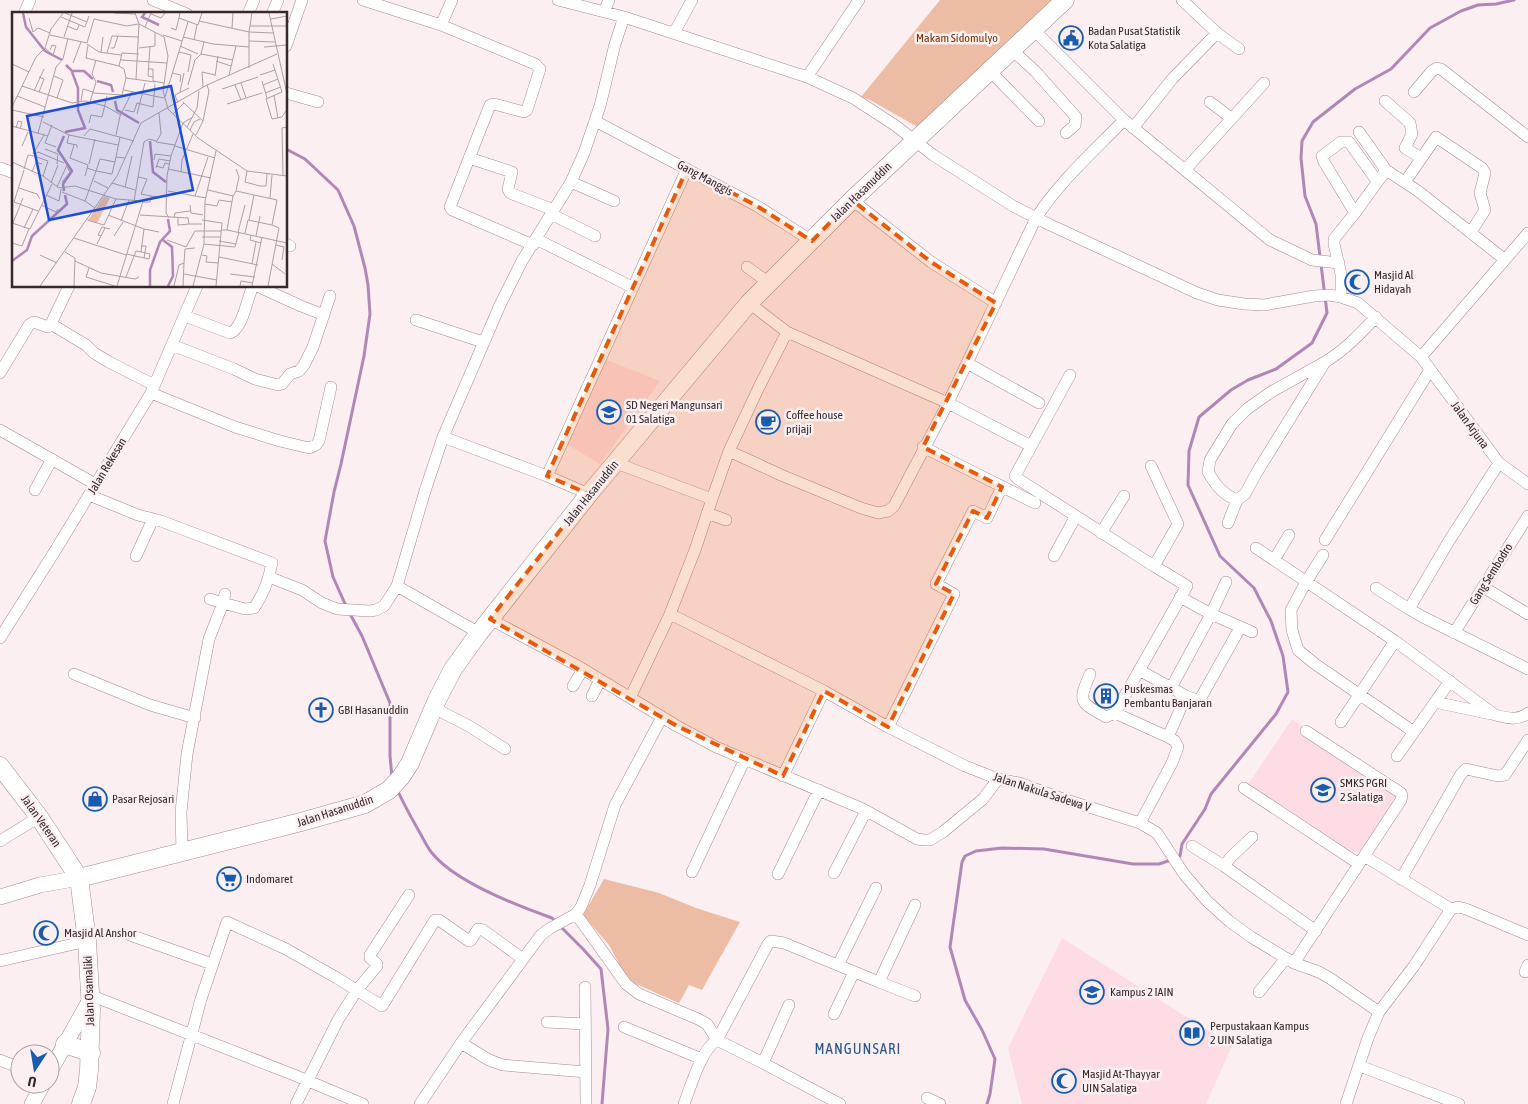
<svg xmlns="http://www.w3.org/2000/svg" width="1528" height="1104" font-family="'Asap Condensed',sans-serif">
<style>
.built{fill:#fddce3}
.green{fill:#edbca4}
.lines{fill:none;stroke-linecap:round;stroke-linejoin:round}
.stream{stroke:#af88b6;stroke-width:3}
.street-casing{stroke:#a6898f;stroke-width:12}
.secondary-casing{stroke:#a6898f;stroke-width:16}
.primary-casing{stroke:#a6898f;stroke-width:19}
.street{stroke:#fff;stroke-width:11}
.secondary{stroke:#fff;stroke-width:15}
.primary{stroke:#fff;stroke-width:18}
.marked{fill:#e8590c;fill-opacity:0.2;stroke:#e8590c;stroke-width:4;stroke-dasharray:10 6;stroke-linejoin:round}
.labels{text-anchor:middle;stroke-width:5;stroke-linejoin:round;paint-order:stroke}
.poi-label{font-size:12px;fill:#35292b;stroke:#fceff1;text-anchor:start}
.park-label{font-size:12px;fill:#773205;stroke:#fceff1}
.street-label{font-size:12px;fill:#35292b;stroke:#fceff1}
.quarter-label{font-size:15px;letter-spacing:1px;fill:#2c558a;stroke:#fceff1}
.inset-river{fill:none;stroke:#af88b6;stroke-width:2.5}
.inset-road{fill:none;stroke:#aca0a2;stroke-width:1}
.view{fill:#1d4ed8;fill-opacity:0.15;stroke:#1d4ed8;stroke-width:2.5}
.inset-edge{fill:none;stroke:#35292b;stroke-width:2.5}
</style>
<rect width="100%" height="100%" fill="#fceff1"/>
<path class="built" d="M604,359l56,22 -60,83 -35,-21z
M1292,719l107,76 -38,58 -19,-5 -95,-62z
M1062,938l170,108 -26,58h-184l-14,-56z"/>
<path class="green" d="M940,0h112l-88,84 -41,46 -53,-30 -9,-3z
M604,879l55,14 37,15 44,14 -38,68 -13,-5 -10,18 -43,-19 -10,-7 -17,-32 -26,-30z"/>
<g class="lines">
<path class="stream" d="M286,149l19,10 33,31 16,36 11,42 3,17 2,29 -6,42 -23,108 -7,28 -9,49 8,36 13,29
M349,612l13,24 28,67v53l2,21
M397,789c7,16 15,30 23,44 4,7 7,14 12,20 23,29 86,53 120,65l4,4
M1177,857l3,-1 2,-12 23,-35 6,-15 65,-80 12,-22 -5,-36 -12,-35 -17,-33 -34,-32 -32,-71 1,-34 10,-34 32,-27 17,-10 28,-11 36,-26 15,-30 -11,-89 -11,-28 -4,-38 1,-17 11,-19 42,-33 36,-20 39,-41 31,-17 17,-6 18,-1 18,-4
M560,926l23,23 18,20 7,60 -6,75
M987,1104l3,-10 5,-35 -13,-29 -17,-30 -15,-53 12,-85 3,-6 11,-5 26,-3 42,1 89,15h26l12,-4"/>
<g class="street-casing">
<path id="street" d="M153,0l34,14
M363,0l78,25 11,-25
M558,0l66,17 183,60 46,21 43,28 37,29 80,51 31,16 153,71 21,7 26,4 20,1 50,-9 15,-1 12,2 17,6 63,54 78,106 29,21
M1182,0l35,33 22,16
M604,12l5,-12
M24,14l6,-14
M248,14l6,-14
M272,14l6,-14
M441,25l94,39 5,5 -13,41 -3,2 -30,-8 -4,1 -40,102 2,3 81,35
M674,33l18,-33
M286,46l16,-46
M1012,50l23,21 41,46 -1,8 -9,8
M990,71l49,50
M807,77l52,-77
M1414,92l18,-21 5,-3 4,1 87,68
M286,93l32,9
M1385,101l25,22 2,11 -7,14 16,10
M1210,102l21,16
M1124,120l146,120 42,20 27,3
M595,121l162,85 55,35
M1133,128l40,-50 44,-45
M1359,132l27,38
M469,158l43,14 -4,17 2,4 44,17
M0,168l14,5
M1185,170l79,-87
M571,182l43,19
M1405,182l31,-45 46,31 3,5 -5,20 5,17 -14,22
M852,200l79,62 65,41
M1355,213l-31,-51 -2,-6 19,-14h8l28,39
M551,214l44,22
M536,239l96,48
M286,244l4,2
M747,267l22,16
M257,286l44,20 23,9
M1341,297v-23l-7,-30v-5l21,-26 31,-43 32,21 86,68
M749,303l38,29
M185,316l45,17c13,-4 17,-35 23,-47
M416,320l67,22
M51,324l35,21 8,8 15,9 45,23
M172,345l62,24 21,10 23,6 4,-1 8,-10 9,-3 5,-6 9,-18 17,-51
M1421,357l107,-124
M967,363l72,40
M0,373l29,-48 5,-3 14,5 2,-1 19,-40
M1070,375l-55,101 3,3 136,87 33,20 -72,127
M151,393l84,34 45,14 29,7 7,-3 3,-4 12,-54
M0,430l95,54
M443,437l104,39 42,18
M923,447l112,56
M729,451l52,24 80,33 17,5 10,-2 6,-5 54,-103 83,43
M616,463l96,36 17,-48 30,-64 28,-55 161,71 88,-185c24,-37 57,-66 88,-98l-90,-90
M1499,463l-50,78 -40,68 14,8 105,52
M1151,466l27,58 -24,42
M547,476l140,-307
M35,490l17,-31
M89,495l49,20 23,6 111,42c-3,16 -9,32 -18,45l-9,1 -22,-6 -14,36 -22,115 -6,58 1,40
M1237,500c-14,-5 -22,-16 -29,-28l2,-12 22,-36 15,-15 24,-17 54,-30
M707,513l19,7
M1228,523l9,-23 8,-6 12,-22 68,-110c20,-12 35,-28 51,-45
M1101,533l23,-37
M1325,540l105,-170
M1256,548l139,93 100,74c12,3 23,6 33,-2
M1323,555l-17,27 -15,28 1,20 6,20 17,14 99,68
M136,556l17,-37
M1054,556l22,-40
M1274,560l15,-25
M269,577l33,13 20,13 15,6 33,2 6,-1 8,-4 13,-20 28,-95 18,-54 57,-132 22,-44 49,-79 13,-29 16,-47 15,-62 9,-27
M397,586l82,47
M1483,587l45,27
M1376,588l33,21
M1180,597l31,17 41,18
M210,599l13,4 2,-9
M670,614l154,77 64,36 77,39 33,13 21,4 41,15 80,25 17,10 27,41 23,27 22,20 22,16 43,26 25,9 12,7 48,33
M490,619l86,46 101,61 39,21 147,62 54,30 7,1h6l13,-8 40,-33 15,-20
M1454,633l74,-117
M0,638l55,-87 96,-158 46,-107
M1139,670l47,26 13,5 41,-73
M74,674l76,31 45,13
M1090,674c-12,28 -11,28 16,43l9,-4 53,24 7,4 3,6 -6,16 -32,60
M573,686l10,-17
M1171,688l40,-74 15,-32
M592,696l8,-16
M630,698l40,-84 25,-64 17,-51
M1435,702l56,12
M434,708l35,18 36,23
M1341,722l54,-81
M888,727l66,-133 -18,-10 37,-73 14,7 15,-31
M1168,737l18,-41
M1397,756l53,-75
M783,776l41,-85
M1244,788l115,76
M0,841l39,-24
M1192,846l32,20 92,65
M1364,856l87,53
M1224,866l7,-9 21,-20
M692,872l53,-113
M834,873l32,-62
M778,874l41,-84
M1401,879l60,-105 5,-5 32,7 7,-1 23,-35
M1451,909l7,-2 8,2 62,26
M576,914l50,70 13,10 59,25 9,5 10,16 46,23 77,41
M130,935l82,29
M0,961l87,-20
M1294,963l107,-163 1,-4 -1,-3 -95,-62
M838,965l38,-77
M1525,972l3,-7
M879,982l36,14
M585,987l1,117
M1259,992l27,-34
M90,995l204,80 69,29
M834,1014l20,-42
M547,1022l38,2
M624,1027l78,32
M461,1043l28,17 14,5 83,7
M0,1060l20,8
M763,1063l26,-58
M1360,1066l99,38
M927,1098l13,6
M173,1104l28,-105 26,-77 59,27 51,29 45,28 53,-86h4l30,21 2,-1 7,-11 5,1 40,29
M296,1104l42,-84 19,-30 20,-24v-2l-7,-6v-3l39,-60
M420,1104l41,-61 80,-108 8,-6 27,-15 5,-7 9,-22 25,-80 47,-88
M684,1104c7,-18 17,-54 33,-64l51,-96 3,-3 13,2 95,39 36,-77
M1346,1104l22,-66 11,-26 35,-46 37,-57"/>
</g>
<g class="secondary-casing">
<path id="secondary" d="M0,897l40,-12 39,-7
M50,1071l40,-71
M32,1104l11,-20"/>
</g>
<g class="primary-casing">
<path id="primary" d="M0,766l39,51 40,61 8,63 4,69 -2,60 -2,17 -6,17
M79,878l222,-56 64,-18 24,-14 12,-13 9,-14 27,-63 16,-31 26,-36 110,-139 160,-191 103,-103 213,-200
M65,1044l26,9"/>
</g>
<use href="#street" class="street"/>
<use href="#secondary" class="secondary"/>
<use href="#primary" class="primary"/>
</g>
<path class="marked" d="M687,169l70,37 55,35 40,-41 79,62 65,41 -73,144 79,40 -15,31 -14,-7 -37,73 18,10 -66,133 -64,-36 -41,85 -106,-50 -187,-107 99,-125 -42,-18z"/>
<defs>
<g id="civic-ring" transform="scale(1.25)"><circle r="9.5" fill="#fceff1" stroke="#195bac" stroke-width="1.5"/><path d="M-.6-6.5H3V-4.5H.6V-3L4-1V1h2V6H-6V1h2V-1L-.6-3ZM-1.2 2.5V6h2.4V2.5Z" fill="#195bac"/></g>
<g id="mosque-ring" transform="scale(1.25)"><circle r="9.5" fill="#fceff1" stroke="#195bac" stroke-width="1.5"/><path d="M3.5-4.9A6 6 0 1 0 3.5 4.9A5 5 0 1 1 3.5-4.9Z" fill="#195bac"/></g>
<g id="school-ring" transform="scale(1.25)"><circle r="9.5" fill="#fceff1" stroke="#195bac" stroke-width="1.5"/><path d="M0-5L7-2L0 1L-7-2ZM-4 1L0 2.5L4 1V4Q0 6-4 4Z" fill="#195bac"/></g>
<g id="cafe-ring" transform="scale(1.25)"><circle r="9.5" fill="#fceff1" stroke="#195bac" stroke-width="1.5"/><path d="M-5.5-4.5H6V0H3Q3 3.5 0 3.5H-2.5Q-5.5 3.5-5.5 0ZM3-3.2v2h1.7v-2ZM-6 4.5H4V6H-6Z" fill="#195bac"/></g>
<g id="building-ring" transform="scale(1.25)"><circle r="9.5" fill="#fceff1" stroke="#195bac" stroke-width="1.5"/><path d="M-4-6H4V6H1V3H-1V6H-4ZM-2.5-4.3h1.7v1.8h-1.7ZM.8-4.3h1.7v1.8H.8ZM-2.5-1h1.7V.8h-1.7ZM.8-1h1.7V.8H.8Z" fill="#195bac"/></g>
<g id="church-ring" transform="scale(1.25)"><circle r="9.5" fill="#fceff1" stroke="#195bac" stroke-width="1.5"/><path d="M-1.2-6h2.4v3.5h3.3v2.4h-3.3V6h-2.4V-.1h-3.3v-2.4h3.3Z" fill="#195bac"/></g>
<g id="shop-ring" transform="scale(1.25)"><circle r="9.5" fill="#fceff1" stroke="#195bac" stroke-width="1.5"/><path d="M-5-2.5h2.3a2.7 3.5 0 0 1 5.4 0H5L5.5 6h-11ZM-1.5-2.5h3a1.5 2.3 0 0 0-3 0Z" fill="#195bac"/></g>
<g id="supermarket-ring" transform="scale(1.25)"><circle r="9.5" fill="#fceff1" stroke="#195bac" stroke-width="1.5"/><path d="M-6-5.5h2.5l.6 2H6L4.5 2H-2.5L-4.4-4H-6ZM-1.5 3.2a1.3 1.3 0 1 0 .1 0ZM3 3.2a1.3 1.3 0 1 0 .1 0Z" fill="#195bac"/></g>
<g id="university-ring" transform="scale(1.25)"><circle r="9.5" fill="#fceff1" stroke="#195bac" stroke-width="1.5"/><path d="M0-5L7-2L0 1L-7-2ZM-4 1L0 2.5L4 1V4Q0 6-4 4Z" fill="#195bac"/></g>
<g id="library-ring" transform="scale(1.25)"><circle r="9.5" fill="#fceff1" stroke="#195bac" stroke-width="1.5"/><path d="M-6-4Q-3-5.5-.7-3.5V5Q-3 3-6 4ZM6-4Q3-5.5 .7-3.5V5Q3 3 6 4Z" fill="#195bac"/></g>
</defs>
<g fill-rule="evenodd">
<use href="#civic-ring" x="1071" y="38"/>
<use href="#mosque-ring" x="1357" y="282"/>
<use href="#school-ring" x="609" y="412"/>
<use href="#cafe-ring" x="768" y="422"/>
<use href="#building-ring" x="1106" y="696"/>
<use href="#church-ring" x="321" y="710"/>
<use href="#school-ring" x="1323" y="790"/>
<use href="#shop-ring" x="95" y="799"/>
<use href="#supermarket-ring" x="229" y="879"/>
<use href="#mosque-ring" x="46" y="933"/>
<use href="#university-ring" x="1092" y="992"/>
<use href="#library-ring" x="1192" y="1033"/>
<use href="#mosque-ring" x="1064" y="1081"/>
</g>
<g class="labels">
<g class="poi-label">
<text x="1088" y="35">Badan Pusat Statistik<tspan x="1088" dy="14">Kota Salatiga</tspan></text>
<text x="1374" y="279">Masjid Al<tspan x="1374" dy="14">Hidayah</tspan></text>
<text x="626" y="409">SD Negeri Mangunsari<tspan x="626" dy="14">01 Salatiga</tspan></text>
<text x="786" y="419">Coffee house<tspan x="786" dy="14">prijaji</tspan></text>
<text x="1124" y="693">Puskesmas<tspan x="1124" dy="14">Pembantu Banjaran</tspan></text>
<text x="338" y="714">GBI Hasanuddin</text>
<text x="1340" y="787">SMKS PGRI<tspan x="1340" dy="14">2 Salatiga</tspan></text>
<text x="112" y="803">Pasar Rejosari</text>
<text x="246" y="883">Indomaret</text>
<text x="64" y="937">Masjid Al Anshor</text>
<text x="1110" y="996">Kampus 2 IAIN</text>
<text x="1210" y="1030">Perpustakaan Kampus<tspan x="1210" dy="14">2 UIN Salatiga</tspan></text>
<text x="1082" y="1078">Masjid At-Thayyar<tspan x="1082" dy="14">UIN Salatiga</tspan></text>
</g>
<g class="park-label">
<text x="957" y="42">Makam Sidomulyo</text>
</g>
<g class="street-label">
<text transform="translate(705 178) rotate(28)" y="4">Gang Manggis</text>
<text transform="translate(861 192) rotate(-44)" y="4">Jalan Hasanuddin</text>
<text transform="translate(1470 425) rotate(54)" y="4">Jalan Arjuna</text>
<text transform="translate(107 466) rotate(-59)" y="4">Jalan Rekesan</text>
<text transform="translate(591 493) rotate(-51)" y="4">Jalan Hasanuddin</text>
<text transform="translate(1491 574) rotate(-58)" y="4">Gang Sembodro</text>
<text transform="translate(1042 792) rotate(18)" y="4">Jalan Nakula Sadewa V</text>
<text transform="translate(335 811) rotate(-18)" y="4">Jalan Hasanuddin</text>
<text transform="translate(41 821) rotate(55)" y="4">Jalan Veteran</text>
<text transform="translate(89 991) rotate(-92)" y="4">Jalan Osamaliki</text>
</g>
<g class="quarter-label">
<text x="858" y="1054">MANGUNSARI</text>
</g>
</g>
<g transform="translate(12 12)">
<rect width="275" height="275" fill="#fceff1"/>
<path d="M92,184l6,2 -13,25 -9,-3z" fill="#edbca4"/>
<path class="inset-river" d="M11,1l3,14 19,24 17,9M133,1l-3,4 17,8M54,53l6,6h12l9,8M85,69l14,4 2,7M103,89l2,9 22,13M53,120l20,-4 -7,-18v-22l-6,-16M138,129l3,31 13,10M52,179l-1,-7 9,-13 -14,-21 6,-14M151,228l9,7 1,29 -5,10M0,249l15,-11 5,-14 35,-32 -2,-9M138,274v-16l10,-28 10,-11 -2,-12"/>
<path class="inset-road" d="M53,1l22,9M102,1l21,1M123,1l4,11 25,13 4,19 -5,35 5,18 30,29 49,33 40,5M168,1l-1,5 19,7 4,-12M257,1l18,81M139,2l10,4 4,-5M49,5l24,10 4,-11M17,6l4,14 5,-4 12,5M259,7l16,-3M187,9l50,11 24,1M55,14l10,4 2,-5M238,14h37M133,15l6,-14M159,16l5,2 3,-12M220,16l1,-15M237,20l3,-19M38,23l37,8 7,-24 33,7 11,-2M151,23l19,6M52,25l8,-24M171,25l30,7 36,3M182,28l3,-15M237,29l26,1M192,30l-3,12 32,6M75,32l12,8 22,3M76,33l-2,13 33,8 5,3 2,9 29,4M138,34l-2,30 5,1M168,34l18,8M252,35l23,-2M33,36l8,7 3,-9 -4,-1 -2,5M99,36h3l4,-12M127,36l16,-2v-13M89,40l2,-15M167,40l12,3 -3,17M95,41l5,-17 27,1M109,48l46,3M204,49l15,5M61,51l8,-21M0,52l17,8M261,52l9,28 -16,7 6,20 10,-2 4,-6M107,54l3,-13 17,1M237,56v-36M137,57h4v12l11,2M160,61l9,2 -1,7M217,63l7,-29M248,63l15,-5M42,64l9,4 -6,18M203,64l3,-20M27,65l5,2 -5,13M124,67l3,-55M250,69l5,17M229,71l5,15M176,73l7,-25 6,-6M223,73l6,15M251,73l15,-6M10,74l50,17 13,-2 20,5 16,9M191,75l-1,-15 13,3M210,77l36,-12M112,78l40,8M22,79l10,-22M168,80l4,-19M81,81l29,2 4,-17M253,81l16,-6M262,83l4,23M5,84l28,11M153,85l23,-75M69,89l2,-12 10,3M78,90l6,-20 -4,-8 4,-14M171,90l20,19M166,91l-3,-8 14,-7M215,92l35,-11M0,95l24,-50 9,-9 6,-19 12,-16M0,98l32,7M113,98l9,2 3,-9 16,4 2,-23M147,101l2,21 -5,8 19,3M125,102l8,-31M161,102l11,-11M31,110l26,13 49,10M77,111l2,-8 11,2 5,-21M40,113l-7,18 11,4M0,114l36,10M175,115l10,-19 2,-17M4,116l2,-7 4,1 -2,7M178,118l4,-8 6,-3M26,121l18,-66 7,-8 5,-21M57,123l-2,8 10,2v3M104,123l4,-19 12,-24M184,123l7,-14 6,-30 -2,-6M72,124l6,-7 44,12M62,133l-4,13 18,7 -3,11M10,134l6,-14M163,134l40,12M33,137l13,5 -1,10M21,142l11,-19M22,143l4,-3 26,11M22,144l14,5 -5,15M104,145l4,-20M142,148l1,-6 16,2M0,150l31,14 16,12 16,-2 41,13 27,2 -26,85M77,152l6,-25M144,154l7,2 2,-5 4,1M75,156l9,3 4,-12 15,3M144,156l3,-9 11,2M12,157l4,-14 6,1M156,157l43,9M224,157l3,8 -3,14M12,158l-10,32 24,9M235,159l-2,11 15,4h6l1,-12M20,160l4,-10 6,2M169,160l1,-12 11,-26M271,164l-1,-48 5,-1M126,165l9,2 -6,15 10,2M82,169l14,7M50,170l8,-10 -3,-5M39,171l7,-18M100,171l23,7M45,175l10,-22M113,175l7,-31M7,176l18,6 3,5M196,178l25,6 3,-5 41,9 -5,25 7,3 -11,58M156,179l38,7M50,180l23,9M34,183l13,6 2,-12M183,184l13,-39M258,186l2,-23M122,189l10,-59 5,-3 7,2M131,190h7l1,-6 8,1M193,192l12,2 2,-6 13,2M29,193l15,7 2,-3M178,193l1,8 12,2M83,196l-10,-7 11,-30 16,3 4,-17 9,1M96,203l36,14 -3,23 9,2 -1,5 -23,-5M128,203l48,3 1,6h13M157,206l-3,-5 1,-37 4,-20 12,-33 8,-5M162,206l1,-5 15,-2M166,206v7l11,-1M75,208l17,5 12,-26M190,208l20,3 -6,63M237,208l5,-25M109,209l8,-21M0,211l18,6 22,-45M1,211l10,-25M12,216l9,-19M132,217l15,3M209,218h6l6,-34M215,218l60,13M226,220l7,-27M233,221l3,-13 24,5M239,223l-1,5 11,3M89,224l-3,-1 4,-8 8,2M102,224l9,-14M244,224l4,-20M190,225h18M62,226l52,17M155,228l19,7 9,-16h26M207,229l17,3M0,231l10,3 7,-17M85,232l8,-16M192,232l31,3 4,-15M264,233l8,2 -2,13M130,234h4l-2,12M53,240l10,6 -1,28M28,243l17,8M190,243l5,1 -1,6 13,1M207,245l39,8M63,249l26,12 34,6 4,-2M240,252l4,-22M260,252l13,10M77,256l-3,9 29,9M172,262l33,6M218,262l25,3M114,265l10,-26 5,1M28,274l77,-110 24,-53 66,-38 70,-31M162,274l5,-21 5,-2 1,-14 10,-1M171,274l1,-23M181,274l11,-42 1,-43 11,-50M228,274l1,-5 12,2M240,274l10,-49"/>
<path class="view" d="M159,74l22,104 -144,30 -22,-104z"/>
<rect width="275" height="275" class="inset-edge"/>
</g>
<g transform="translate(35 1069) rotate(192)"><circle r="24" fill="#fceff1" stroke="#aca0a2"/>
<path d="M0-4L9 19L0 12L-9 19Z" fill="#195bac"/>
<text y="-8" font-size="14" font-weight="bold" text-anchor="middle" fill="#35292b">U</text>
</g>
</svg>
